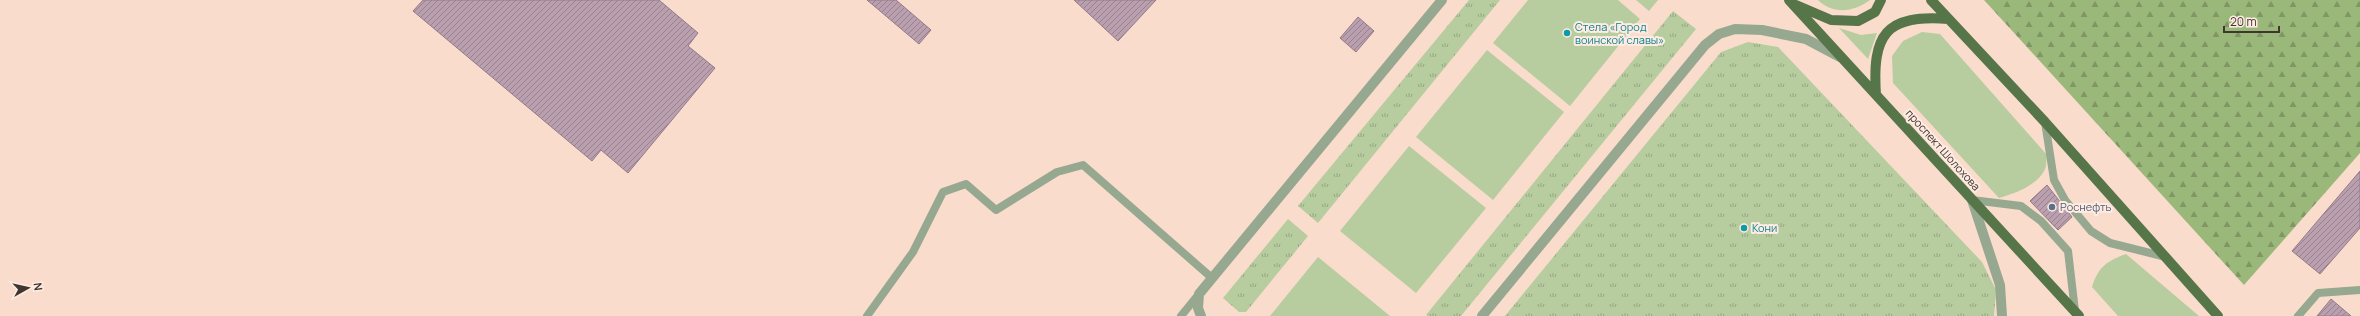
<svg xmlns="http://www.w3.org/2000/svg" width="2360" height="316" font-family="Manrope,sans-serif">
<style>
.green{fill:#b7cda0}
.forest{fill:url(#forest-firs)}
.park{fill:url(#park-tufts)}
.building{fill:url(#building-hatch);stroke:#947a8a}
.lines{fill:none;stroke-linecap:round;stroke-linejoin:round}
.service{stroke:#96a890;stroke-width:8}
.minor{stroke:#96a890;stroke-width:10}
.primary{stroke:#56764a;stroke-width:10}
.culture-dot{fill:#0f9aa8;stroke:#feece2;stroke-width:1.5}
.service-dot{fill:#5c6f8a;stroke:#feece2;stroke-width:1.5}
.labels{text-anchor:middle;stroke-width:4;stroke-linejoin:round;paint-order:stroke}
.culture-label{font-size:11px;fill:#0d838f;stroke:#feece2;text-anchor:start}
.street-label{font-size:11px;fill:#41352f;stroke:#feece2}
.service-label{font-size:11px;fill:#4e5e75;stroke:#feece2;text-anchor:start}
</style>
<defs>
<pattern id="forest-firs" width="22" height="20" patternUnits="userSpaceOnUse"><rect width="22" height="20" fill="#9bb87b"/><path d="M5 1l3.5 6h-7zM16 11l3.5 6h-7z" fill="#809665"/></pattern>
<pattern id="park-tufts" width="24" height="20" patternUnits="userSpaceOnUse"><rect width="24" height="20" fill="#b7cda0"/><path d="M3 7l-1-3M5 7V3M7 7l1-3M15 17l-1-3M17 17v-4M19 17l1-3" fill="none" stroke="#96a783"/></pattern>
<pattern id="building-hatch" width="6" height="6" patternUnits="userSpaceOnUse"><rect width="6" height="6" fill="#ba9faf"/><path d="M-1 1l2-2M0 6l6-6M5 7l2-2" fill="none" stroke="#99828f"/></pattern>
</defs>
<rect width="100%" height="100%" fill="#f9dccb"/>
<path class="green" d="M1528,0h90l22,19 -70,87 -77,-63z
M1636,0h22l-9,11z
M1818,0h52c-16,12 -37,15 -52,0z
M1839,28l22,7 16,-2 -9,26z
M1922,32l18,2 107,121c-1,4 0,12 -3,16 -8,15 -30,23 -45,27l-106,-115 -1,-27 11,-15z
M1487,50l77,62 -71,88 -77,-63z
M1409,146l77,62 -70,85 -76,-62z
M2126,254l73,62h-81l-26,-29c6,-20 15,-26 34,-33z
M1318,257l72,59h-120z"/>
<path class="forest" d="M1984,0h376v153l-116,132z"/>
<path class="park" d="M1469,0h31l-182,223 -20,-17z
M1673,11l23,18 -235,287h-33l-2,-1z
M1748,42l30,5 204,215 14,28 -2,26h-489l216,-264z
M1288,219l20,17 -62,76h-7l-16,-14z"/>
<path class="building" d="M423,0h236l39,33 -10,13 27,22 -87,105 -27,-23 -9,11 -179,-150z
M867,0h29l35,30 -12,14z
M1074,0h82l-38,41z
M1358,17l16,14 -18,21 -16,-14z
M2360,171v57l-40,46 -28,-23z
M2047,185l25,32 -14,13 -28,-29z
M2331,299l20,17h-34z"/>
<g class="lines">
<path class="service" d="M2045,122l9,58 11,20 26,31 19,12 56,14
M1972,200l49,6 20,15 27,30 7,60
M867,316l46,-64 30,-60 23,-8 30,26 61,-38 26,-7 129,113
M1181,316l18,-22
M2298,316l20,-23 42,-3"/>
<path class="minor" d="M1972,200l28,85 2,31
M1201,316l-3,-8 1,-14 243,-294
M1482,316l223,-271 14,-11 16,-5 27,1 44,9 34,18"/>
<path class="primary" d="M1789,0l290,316
M1931,0l114,122 173,194
M1796,5l35,15 27,1 17,-9 6,-12
M1876,95c-4,-60 9,-81 72,-76"/>
</g>
<g class="culture-dot">
<circle cx="1567" cy="33" r="4"/>
<circle cx="1744" cy="228" r="4"/>
</g>
<circle class="service-dot" cx="2052" cy="207" r="4"/>
<g class="labels">
<g class="culture-label">
<text x="1575" y="31">Стела «Город<tspan x="1575" dy="13">воинской славы»</tspan></text>
<text x="1752" y="232">Кони</text>
</g>
<g class="street-label">
<text transform="translate(1943 150) rotate(48)" y="4">проспект Шолохова</text>
</g>
<g class="service-label">
<text x="2060" y="211">Роснефть</text>
</g>
</g>
<g transform="translate(28 288) rotate(82)" stroke="#feece2" stroke-width="3" paint-order="stroke">
<path d="M0-3L7 15L0 10L-7 15Z" fill="#41352f"/>
<text y="-6" font-size="11" font-weight="bold" text-anchor="middle" fill="#41352f">N</text>
</g>
<path d="M2224 26v6h55v-6" fill="none" stroke="#41352f" stroke-width="2"/>
<text x="2230" y="26" font-size="12" fill="#41352f" stroke="#feece2" stroke-width="3" paint-order="stroke">20 m</text>
</svg>
